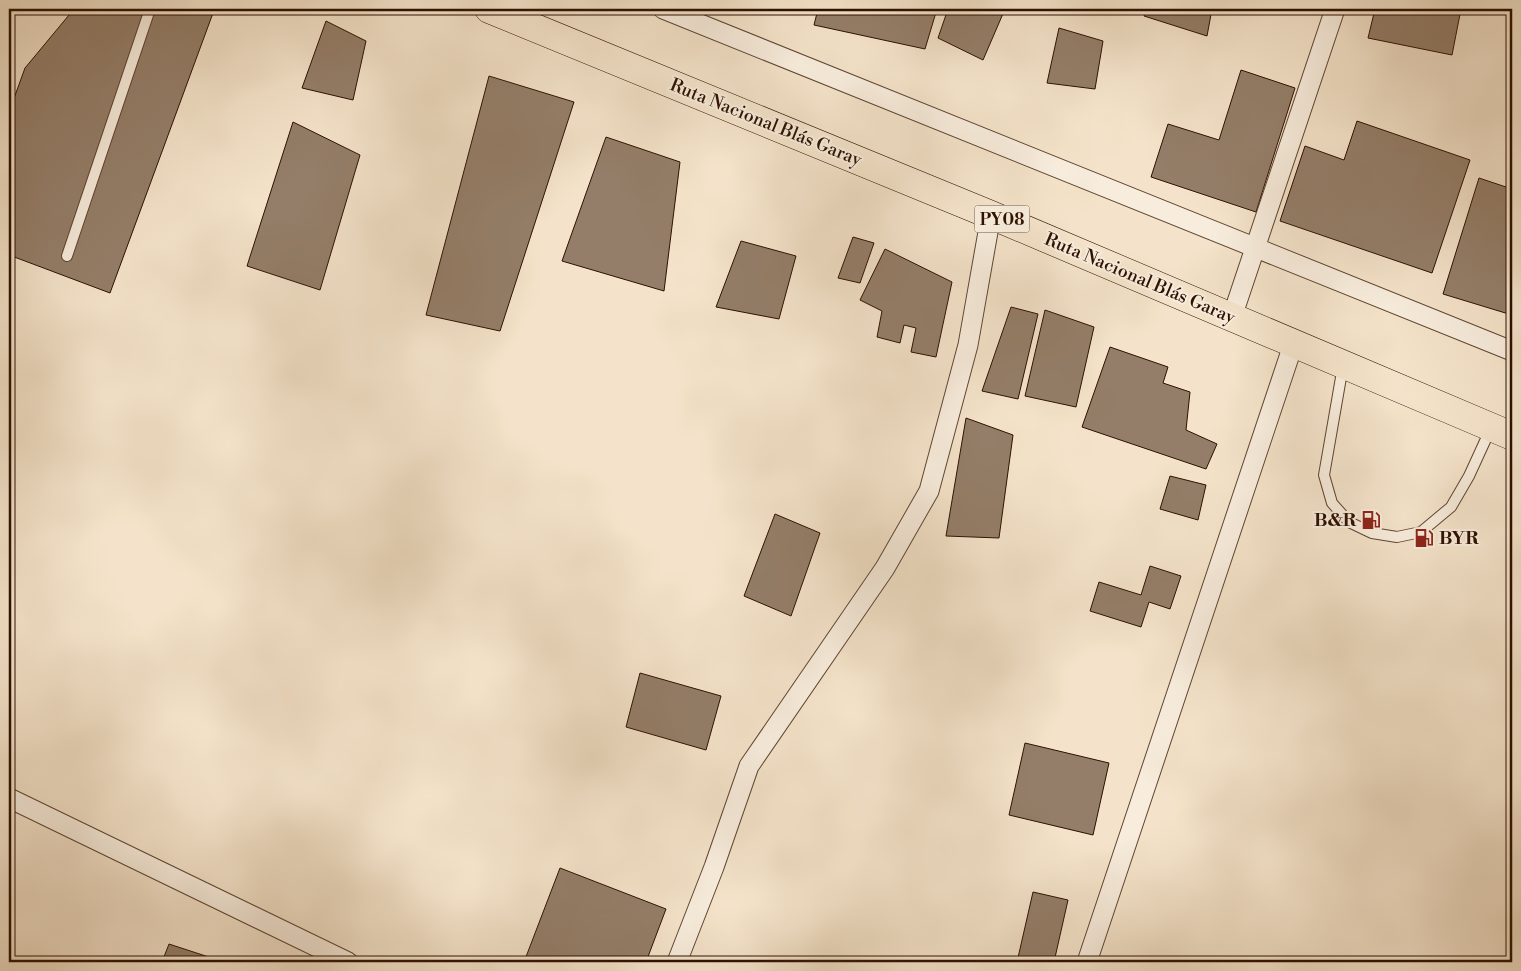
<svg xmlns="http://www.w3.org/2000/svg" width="1521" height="971" font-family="'Libre Bodoni',serif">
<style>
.building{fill:#947e69;stroke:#2d1000}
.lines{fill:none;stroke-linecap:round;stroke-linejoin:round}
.lane-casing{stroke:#5f4532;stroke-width:12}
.street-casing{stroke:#5f4532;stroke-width:21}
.highway-casing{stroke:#2d1000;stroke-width:29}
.lane{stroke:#f8eddd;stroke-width:10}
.street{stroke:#f8eddd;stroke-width:19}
.highway{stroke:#f4e3ca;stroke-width:28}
.labels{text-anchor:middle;stroke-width:4;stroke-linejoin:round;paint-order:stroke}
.shield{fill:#f8eddd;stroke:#6a5242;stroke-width:1}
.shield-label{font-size:16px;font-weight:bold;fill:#2d1000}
.street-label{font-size:18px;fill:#2d1000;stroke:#f8eddd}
.poi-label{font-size:18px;font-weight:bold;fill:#2d1000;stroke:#f8eddd;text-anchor:end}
</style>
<rect width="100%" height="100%" fill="#f4e3ca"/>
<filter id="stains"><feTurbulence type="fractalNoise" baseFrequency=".004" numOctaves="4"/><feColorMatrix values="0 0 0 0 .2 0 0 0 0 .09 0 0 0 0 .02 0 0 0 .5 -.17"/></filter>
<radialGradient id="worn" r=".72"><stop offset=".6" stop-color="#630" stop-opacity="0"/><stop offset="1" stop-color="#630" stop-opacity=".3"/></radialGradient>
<path class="building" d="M74,9h128l11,4 -103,280 -101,-38v-143l16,-44z
M818,9h119l-12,40 -111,-24z
M948,9h57l-22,51 -45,-22z
M1147,9h65l-5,27 -63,-20z
M1375,9h86l-9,46 -84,-17z
M326,21l40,20 -13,59 -51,-12z
M1059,28l44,13 -8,48 -48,-6z
M1241,70l54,18 -39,124 -105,-35 17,-53 51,16z
M489,76l85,26 -74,229 -74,-16z
M1357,121l113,39 -38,113 -152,-52 25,-75 39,14z
M293,122l67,33 -40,135 -73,-24z
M606,137l74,25 -16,129 -102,-30z
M1479,178l33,11v126l-69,-21z
M853,237l21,6 -14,40 -22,-5z
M741,241l55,15 -17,63 -63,-12z
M885,249l67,33 -16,75 -25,-5 5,-24 -12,-3 -4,18 -23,-6 5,-26 -22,-11z
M1011,307l27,7 -20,85 -36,-8z
M1045,310l49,17 -18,80 -51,-11z
M1110,347l58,20 -5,16 27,9 -4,38 31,14 -11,25 -124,-42z
M966,418l47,17 -14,103 -53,-2z
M1170,476l36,9 -8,35 -38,-11z
M775,514l45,19 -29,83 -47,-20z
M1150,566l31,10 -11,33 -21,-7 -8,25 -51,-16 9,-29 42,13z
M640,673l81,23 -15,54 -80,-23z
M1025,743l84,20 -16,72 -84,-20z
M560,868l106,41 -20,53h-122z
M1033,892l35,8 -14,62h-37z
M169,944l55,18h-62z"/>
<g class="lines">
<g class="lane-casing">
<path id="lane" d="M67,256l83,-247
M1343,366l-19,109 8,28 17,19 23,11 25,4 24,-5 30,-25 18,-31 22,-48"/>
</g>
<g class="street-casing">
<path id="street" d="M663,9l849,342
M1232,317l103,-308
M9,798l339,164
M677,962l37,-95 35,-101 136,-198 44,-77 39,-146 23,-130
M1087,962l207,-620"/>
</g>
<g class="highway-casing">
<path id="highway" d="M489,9l502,206 521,221"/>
</g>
<use href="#lane" class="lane"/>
<use href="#street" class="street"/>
<use href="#highway" class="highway"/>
</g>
<defs>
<g id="fuel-bare" transform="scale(1.5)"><path d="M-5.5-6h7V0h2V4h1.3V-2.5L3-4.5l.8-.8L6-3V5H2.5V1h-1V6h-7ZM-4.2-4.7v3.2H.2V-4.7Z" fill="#8f2418" stroke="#f8eddd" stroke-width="2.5" paint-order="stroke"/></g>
</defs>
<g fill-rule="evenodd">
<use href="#fuel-bare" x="1371" y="520"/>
<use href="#fuel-bare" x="1424" y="538"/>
</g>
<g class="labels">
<rect class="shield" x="974.5" y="205.5" width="55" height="27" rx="4"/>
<g class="shield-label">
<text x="1002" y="225">PY08</text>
</g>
<g class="street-label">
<text transform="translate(766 122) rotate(22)" y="6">Ruta Nacional Blás Garay</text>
<text transform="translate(1140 278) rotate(23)" y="6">Ruta Nacional Blás Garay</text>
</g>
<g class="poi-label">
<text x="1356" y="526">B&amp;R</text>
<text x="1439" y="544" text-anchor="start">BYR</text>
</g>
</g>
<rect width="1521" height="971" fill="none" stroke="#f4e3ca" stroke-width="30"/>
<rect x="10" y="10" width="1501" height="951" fill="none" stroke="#2d1000" stroke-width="2.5"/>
<rect x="15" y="15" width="1491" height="941" fill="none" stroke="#2d1000"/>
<rect width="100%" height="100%" filter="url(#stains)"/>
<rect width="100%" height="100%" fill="url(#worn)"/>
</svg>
